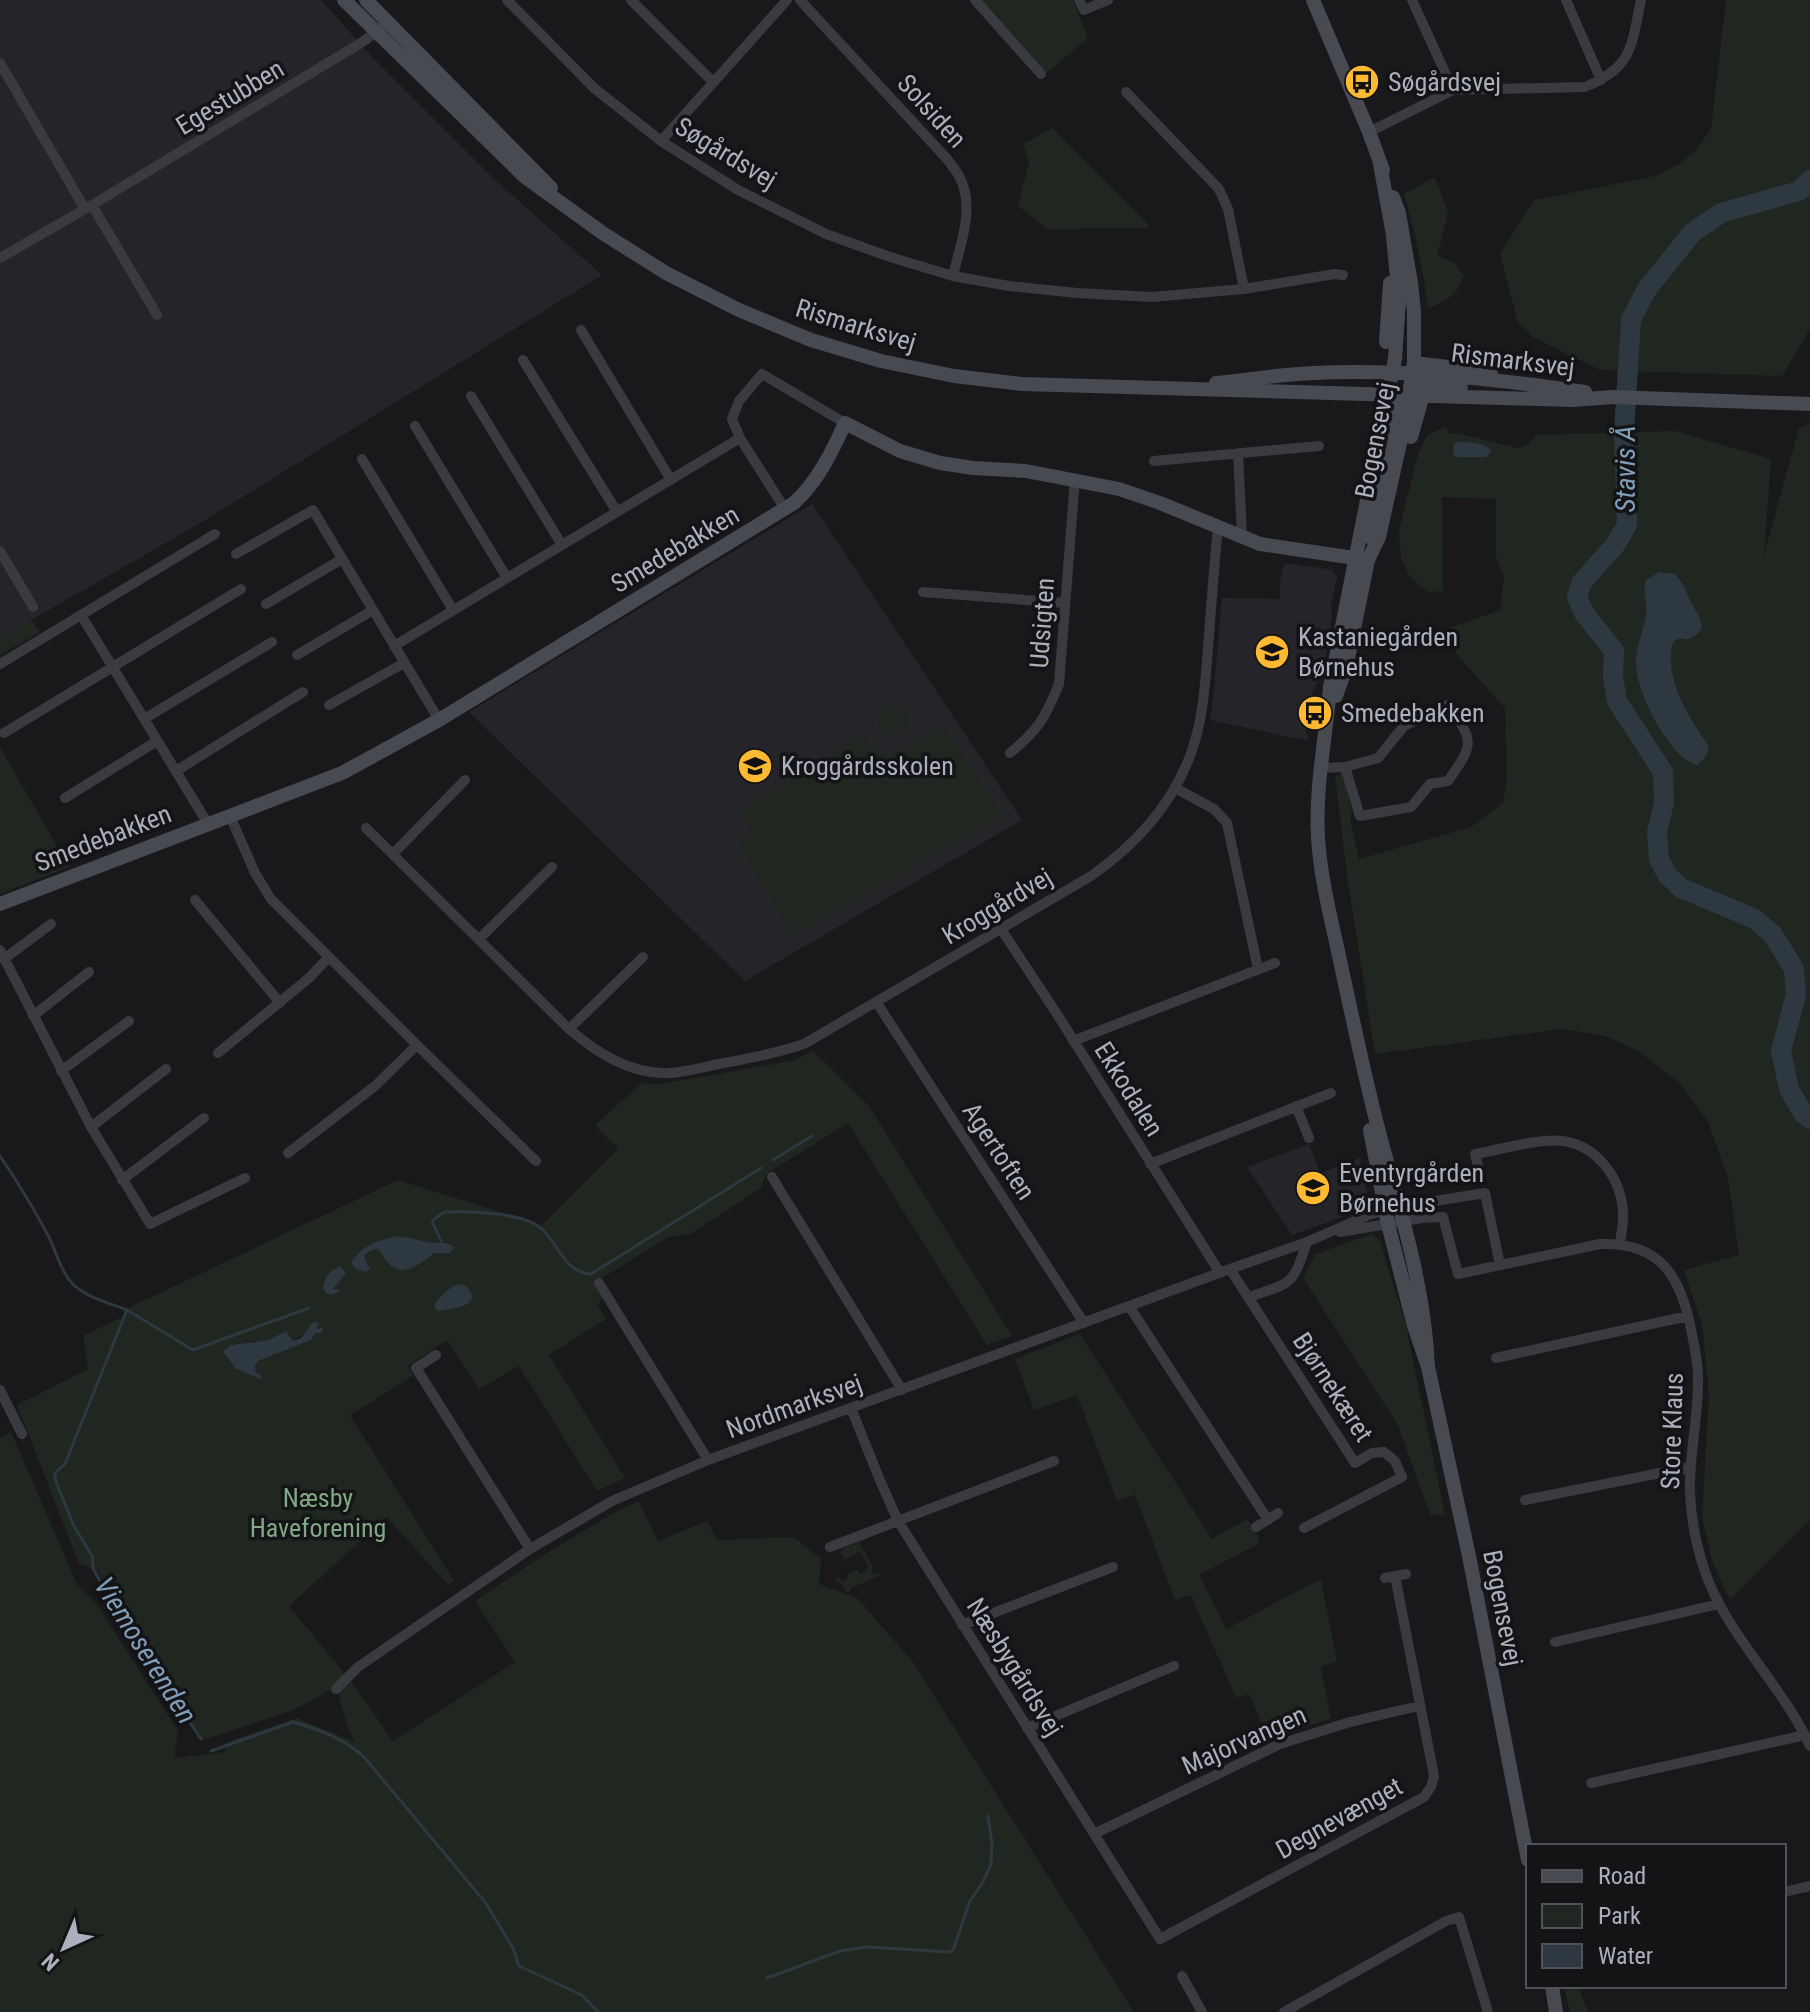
<svg xmlns="http://www.w3.org/2000/svg" width="1810" height="2012" font-family="'Roboto Condensed',sans-serif">
<style>
.built{fill:#252529}
.green{fill:#1f2720;fill-rule:evenodd}
.water{fill:#2e3841}
.lines{fill:none;stroke-linecap:round;stroke-linejoin:round}
.stream{stroke:#2e3841;stroke-width:3}
.river{stroke:#2e3841;stroke-width:20}
.street{stroke:#3a3b41;stroke-width:10}
.secondary{stroke:#484a51;stroke-width:14}
.labels{text-anchor:middle;stroke-width:7;stroke-linejoin:round;paint-order:stroke}
.poi-label{font-size:26px;fill:#abb0bc;stroke:#141417;text-anchor:start}
.street-label{font-size:26px;fill:#abb0bc;stroke:#141417}
.park-label{font-size:26px;fill:#81a884;stroke:#141417}
.water-label{font-size:28px;font-style:italic;fill:#819eb8;stroke:#141417}
</style>
<rect width="100%" height="100%" fill="#19191c"/>
<path class="built" d="M0,0h321l52,58 118,118 111,99 -400,247 -202,116z
M812,504l210,316 -277,161 -276,-269z
M1284,563l37,5 11,2 5,7 -6,29 1,9 -7,47 -3,10 -14,31 -4,21 5,17 -99,-21 3,-20 9,-102 58,1v-15z
M1309,1144l11,29 40,-15 9,45 -4,6 -73,26 -45,-68z"/>
<path class="green" d="M979,0h94l15,38 -41,35z
M1726,0h84v329l-28,47 -182,-6 -67,-33 -15,-14 -18,-69 34,-54 121,-24 22,-11 19,-15 15,-21z
M1052,128l96,96 -1,4 -99,1 -30,-23 11,-44 -6,-18z
M1435,177l13,36 -11,42 18,8 9,13c-8,20 -17,25 -36,32 -5,-39 -13,-77 -24,-114z
M1810,423v1097l-80,80 -17,-37 -11,-45 7,-123 -7,-71 -18,-54 55,-15 -11,-77 -20,-56 -27,-38 -44,-34 -32,-14 -43,-7 -187,25 -27,-172 -13,-106 8,-2 9,37 -2,8 9,40 112,-32 32,-24 4,-23 -2,-72 -48,-53 -11,-26 54,-19 4,-34 -8,-19v-58l-54,-2 1,94 -15,1 -18,-15 -9,-19 -2,-28 19,-76 9,-19 18,-8 5,7 7,-1 60,15 10,-3 9,-10 139,-4 96,28 -7,96 35,-127z
M31,620l9,12 -40,23v-17z
M878 720a15 15 0 1 1 30 0a15 15 0 1 1-30 0Z
M944,727l59,88 -209,121 -55,-89 12,-16 -11,-20 123,-76 16,18 14,2z
M0,747l69,120 -69,27z
M813,1051l56,55 143,230 -25,9 -139,-222 -82,51 -5,14 -72,47 -19,1 -76,47 8,16 -5,6 9,14 -57,36 76,123 -28,13 -78,-125 -40,23 -32,-49 -39,26 5,10 -63,39 104,166 -6,4 -61,-68 -98,89 61,74 43,61 122,-79 -40,-61c53,-36 106,-72 163,-100l20,40 49,-20 10,19 77,-3 27,22 -2,25 38,14 56,64 221,350h-1134v-574l11,-6 66,152 19,19 82,128 -4,27 51,-6 2,-10 70,-24 58,24 -8,-17 -9,-33 8,-11 -50,28 -93,31 -95,-148 -11,-22 -18,-6 -62,-159 71,-36 -5,-33 43,-21 -4,-4 276,-131 144,45 76,-76 -23,-24 47,-42 17,1 133,-23zM398,1236l28,6 24,1v10h-16l-17,13 -22,3 -6,-4 -10,-15 -5,-1 -9,4v6l3,6 -13,-9zM316,1328l3,2 4,-2 -5,4 -60,29 -3,5 1,6 -25,-27 24,-4h37z
M1372,1234l8,7 26,85 39,189h-15l-32,-90 -95,-147 13,-24z
M1080,1334l132,205 35,-20 11,17v8l-59,31 27,54 95,-50 16,83 -16,4 10,52 -62,22 -20,-46 -13,4 -45,-103 -16,5 -40,-105 -18,6 -40,-106 -43,15 -19,-51z
M859,1542l14,25 -2,3 3,5 4,-2 1,3 -28,12 -1,5 -4,-1 -6,-10h-5l4,-5 4,5 5,-3 -2,-3 11,-7 3,5 9,-6 -9,-17 -15,9 -4,-7 3,-5z
M1564,1986h12l4,5 8,21h-18z"/>
<path class="water" d="M1457,442c12,0 28,0 34,9l-5,6h-29l-4,-3 1,-10z
M1659,572l16,2c11,12 10,17 17,30 5,10 9,13 10,24 -6,9 -12,14 -23,10l-6,4c-8,29 7,60 23,85 4,8 10,13 13,22l-5,10 -7,6c-6,-3 -12,-5 -16,-9 -22,-22 -45,-65 -45,-96 1,-16 7,-28 10,-43 2,-13 -4,-24 0,-37z
M398,1236c9,1 19,4 29,6 10,2 18,-2 27,5l-4,6h-16c-11,9 -28,24 -43,13 -5,-4 -8,-11 -12,-16l-5,-1 -9,5v5l5,10 -4,3c-7,-2 -12,-3 -15,-10 13,-17 26,-22 47,-26z
M340,1266l6,7 -7,9 -6,6 2,2 4,-1 1,2c-22,13 -22,-16 0,-25z
M458,1284c5,1 9,1 12,7 10,16 -21,18 -31,20l-3,-1 -2,-5c6,-9 15,-17 24,-21z
M313,1322l7,1 -4,5 3,1 4,-2 -1,6h-7l-4,7 -53,21 -3,5 1,6 6,4 -2,3 -25,-11 -12,-17 8,-6 38,-5 17,-9 7,10 8,-3z"/>
<g class="lines">
<path class="stream" d="M0,1156c18,26 34,53 49,81 7,14 11,33 22,45 13,15 38,21 56,28l-62,154 -10,9v6l19,47 18,30 1,12 17,32 91,139
M773,1160l39,-24
M441,1241l-9,-20 12,-9c24,-1 80,0 98,17 16,15 23,44 49,45l170,-106
M127,1310l66,40 116,-42
M211,1751l82,-29c25,7 52,17 71,35l121,145 28,46 6,18 63,29 16,17
M767,1978l73,-27 27,-4 82,5 4,-2 17,-49 13,-19 8,-18 1,-20 -4,-28"/>
<path class="river" d="M1810,180l-11,11 -78,22 -29,20 -45,56 -16,31 -7,112 3,93 -12,20 -33,37 -5,15 7,16 30,38 -1,25 4,25 46,71 1,31 -7,29 2,27 9,17 13,12 74,31 18,16 21,34 2,26 -15,56 8,38 14,24 7,6"/>
<path class="street" d="M507,0l87,88 67,53 77,49 88,44 64,23 63,19 56,10 68,7 75,4 92,-8 91,-15 8,1
M631,0l82,82
M800,0l148,160c3,5 8,10 11,16 17,31 1,68 -6,100
M975,0l66,74
M1079,0l5,10 24,-10
M1412,0l41,90
M1566,0l35,80
M0,63l85,146
M1126,92l93,97 9,20 16,80
M1369,132l84,-42 132,-3c48,-20 46,-40 56,-87
M661,141l126,-141
M92,205l65,110
M0,258l92,-53 272,-164 24,-19
M581,330l90,150
M523,360l94,152
M471,396l91,149
M415,426l92,152
M1238,453l4,83
M362,459l91,151
M1154,461l165,-15
M785,509l-45,-71 -8,-19 7,-18 23,-27 83,49
M0,551l33,56
M236,554l77,-44 126,210
M923,592l142,11
M266,604l76,-45
M81,615l127,209
M394,646l346,-208
M297,655l76,-45
M0,664l215,-130
M329,705l75,-42
M144,719l128,-77
M4,733l237,-144
M1010,753c29,-24 35,-35 49,-69l16,-205
M1319,768l26,-1 33,-9 26,-32 43,-21c28,36 27,39 1,76l-18,3 -19,23 -51,9 -15,-49
M176,771l127,-79
M1175,788l39,21 13,14 31,146
M65,798l92,-57
M230,816l25,57 16,26 146,146 -42,41 -87,67
M366,828l203,201c28,24 62,46 101,44 16,-1 33,-6 49,-9 29,-5 57,-11 85,-20l287,-168c43,-30 80,-70 99,-120 13,-34 15,-71 18,-108 3,-40 6,-81 10,-121
M393,854l72,-74
M195,900l85,103
M1001,929l54,82 165,262
M479,939l73,-72
M0,950l91,177 59,97 95,-46
M4,959l47,-35
M877,1003l207,320
M33,1016l56,-44
M569,1029l74,-72
M1073,1041l202,-78
M417,1045l119,116
M218,1053l91,-75 19,-20
M61,1071l68,-50
M1296,1106l13,32
M91,1127l75,-58
M1150,1164l181,-71
M1479,1170l-4,-16c24,-4 64,-16 88,-13 35,5 58,38 60,71 1,10 -2,21 -3,32
M772,1177l130,213
M122,1180l82,-62
M1340,1232l82,-14 21,-1 15,57 142,-30c60,-2 80,31 91,85 3,16 7,32 7,48 1,38 -9,76 -8,115 1,27 6,52 14,77 22,66 78,115 106,177
M1230,1269l125,194 17,-10 12,-1 11,9 7,16 -98,51
M599,1283l109,177
M1249,1297c43,-15 43,-10 58,-55
M1129,1306l139,214
M436,1355l-20,13 114,181
M1496,1358l192,-42
M0,1390l22,44
M851,1408l28,70 19,43 262,418 264,-142 7,-10 3,-11 -39,-200
M1525,1500l165,-33
M1256,1527l22,-14
M830,1547l224,-86
M1385,1578l21,-4
M962,1625l151,-58
M1555,1642l164,-38
M336,1689l22,-22 172,-118 82,-48 96,-41 522,-191 77,-27 64,-28 46,-10 68,-11 15,72
M1027,1728l147,-62
M1591,1783l214,-48
M1094,1834l186,-90 70,-22 69,-16
M1784,1892l26,-6
M1182,1976l20,36
M1284,2012l162,-91 13,-4 29,95"/>
<path class="secondary" d="M344,0l181,177 79,57 62,39 73,37 72,30 70,21 73,15 68,8 550,16 41,-3 197,7
M366,0l185,188
M1313,0l56,132 14,38
M1380,164l13,71 6,65 -4,59 -65,328c-4,51 -15,100 -12,151 3,45 15,88 24,132 13,59 25,119 41,177 20,72 42,145 45,220
M1386,342l4,-59
M1414,363l77,9
M1216,383c32,-3 65,-9 98,-10 90,-4 182,6 271,19
M1410,386l51,1
M1411,437l12,-42
M1371,538l23,-118 2,-18
M1336,696l10,-28 22,-108 11,-23 26,-116 9,-58v-51l-3,-29 -12,-70 -6,-16
M0,904l342,-131 97,-53 355,-217c24,-22 38,-51 51,-80l55,28 40,12 33,5 53,3 93,18 41,14 100,41 108,16
M1370,1130l18,94 26,102 14,41 41,189 59,304
M1552,1986l4,26"/>
</g>
<defs>
<g id="bus-disc" transform="scale(1.8)"><circle r="9.5" fill="#fcb931" stroke="#141417"/><path d="M-5-6H5V4H4V6H2V4H-2V6H-4V4H-5ZM-3.5-4V0h7V-4ZM-3.5 1.2v1.5H-2V1.2ZM2 1.2v1.5H3.5V1.2Z" fill="#111"/></g>
<g id="school-disc" transform="scale(1.8)"><circle r="9.5" fill="#fcb931" stroke="#141417"/><path d="M0-5L7-2L0 1L-7-2ZM-4 1L0 2.5L4 1V4Q0 6-4 4Z" fill="#111"/></g>
</defs>
<g fill-rule="evenodd">
<use href="#bus-disc" x="1362" y="82"/>
<use href="#school-disc" x="1272" y="652"/>
<use href="#bus-disc" x="1315" y="713"/>
<use href="#school-disc" x="755" y="766"/>
<use href="#school-disc" x="1313" y="1188"/>
</g>
<g class="labels">
<g class="poi-label">
<text x="1388" y="91">Søgårdsvej</text>
<text x="1298" y="646">Kastaniegården<tspan x="1298" dy="30">Børnehus</tspan></text>
<text x="1341" y="722">Smedebakken</text>
<text x="781" y="775">Kroggårdsskolen</text>
<text x="1339" y="1182">Eventyrgården<tspan x="1339" dy="30">Børnehus</tspan></text>
</g>
<g class="street-label">
<text transform="translate(230 97) rotate(-31)" y="9">Egestubben</text>
<text transform="translate(932 111) rotate(48)" y="9">Solsiden</text>
<text transform="translate(726 153) rotate(31)" y="9">Søgårdsvej</text>
<text transform="translate(856 325) rotate(17)" y="9">Rismarksvej</text>
<text transform="translate(1513 360) rotate(7)" y="9">Rismarksvej</text>
<text transform="translate(1375 440) rotate(-79)" y="9">Bogensevej</text>
<text transform="translate(675 549) rotate(-31)" y="9">Smedebakken</text>
<text transform="translate(1042 623) rotate(-86)" y="9">Udsigten</text>
<text transform="translate(103 838) rotate(-21)" y="9">Smedebakken</text>
<text transform="translate(997 906) rotate(-31)" y="9">Kroggårdvej</text>
<text transform="translate(1129 1089) rotate(58)" y="9">Ekkodalen</text>
<text transform="translate(999 1151) rotate(57)" y="9">Agertoften</text>
<text transform="translate(1333 1387) rotate(57)" y="9">Bjørnekæret</text>
<text transform="translate(794 1406) rotate(-20)" y="9">Nordmarksvej</text>
<text transform="translate(1672 1431) rotate(-88)" y="9">Store Klaus</text>
<text transform="translate(1503 1608) rotate(79)" y="9">Bogensevej</text>
<text transform="translate(1015 1667) rotate(58)" y="9">Næsbygårdsvej</text>
<text transform="translate(1244 1740) rotate(-24)" y="9">Majorvangen</text>
<text transform="translate(1339 1818) rotate(-29)" y="9">Degnevænget</text>
</g>
<g class="park-label">
<text x="318" y="1507">Næsby<tspan x="318" dy="30">Haveforening</tspan></text>
</g>
<g class="water-label">
<text transform="translate(1625 469) rotate(-90)" y="10">Stavis Å</text>
<text transform="translate(146 1650) rotate(58)" y="10">Viemoserenden</text>
</g>
</g>
<rect x="1526" y="1844" width="260" height="144" fill="#141417" stroke="#505259" stroke-width="2"/>
<rect x="1542" y="1870" width="40" height="12" fill="#484a51" stroke="#505259" stroke-width="2"/>
<text x="1598" y="1884" font-size="24" fill="#abb0bc">Road</text>
<rect x="1542" y="1904" width="40" height="24" fill="#1f2720" stroke="#505259" stroke-width="2"/>
<text x="1598" y="1924" font-size="24" fill="#abb0bc">Park</text>
<rect x="1542" y="1944" width="40" height="24" fill="#2e3841" stroke="#505259" stroke-width="2"/>
<text x="1598" y="1964" font-size="24" fill="#abb0bc">Water</text>
<g transform="translate(64 1948) rotate(224)" stroke="#141417" stroke-width="6" paint-order="stroke">
<path d="M0-6L14 30L0 20L-14 30Z" fill="#abb0bc"/>
<text y="-12" font-size="22" font-weight="bold" text-anchor="middle" fill="#abb0bc">N</text>
</g>
</svg>
